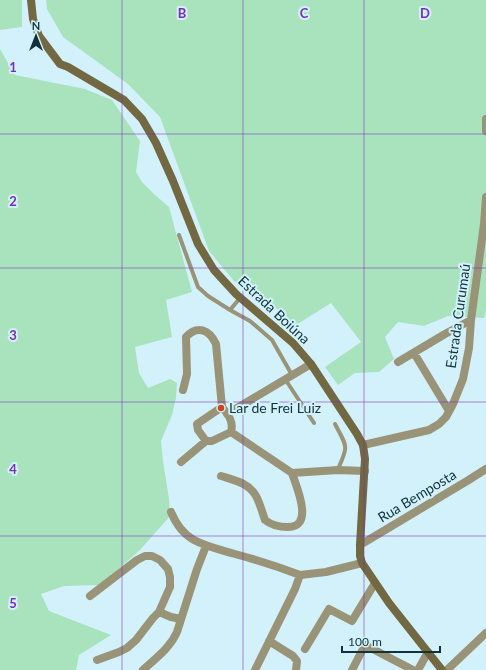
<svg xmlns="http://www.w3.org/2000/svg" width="486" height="670" font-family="Lato,sans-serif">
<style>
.green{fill:#a8e3bd}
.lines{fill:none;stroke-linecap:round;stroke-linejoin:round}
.lane{stroke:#999378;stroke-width:4}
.street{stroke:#999378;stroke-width:8}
.secondary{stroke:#726841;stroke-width:8}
.grid{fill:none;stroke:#7b2cbf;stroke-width:1;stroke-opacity:0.55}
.poi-dot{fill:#cd451d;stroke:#d3f1fa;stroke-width:1.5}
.labels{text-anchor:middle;stroke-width:4;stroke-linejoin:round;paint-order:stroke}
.street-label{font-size:14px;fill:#10333b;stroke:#d3f1fa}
.poi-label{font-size:14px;fill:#10333b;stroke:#d3f1fa;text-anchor:start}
.grid-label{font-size:13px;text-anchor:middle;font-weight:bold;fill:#7b2cbf;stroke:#d3f1fa;stroke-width:4;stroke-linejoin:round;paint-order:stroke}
</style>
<rect width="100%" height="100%" fill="#d3f1fa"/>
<path class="green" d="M0,0h22v27l-22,3z
M46,0h440v310l-2,8 -36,-2 -24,10 -26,-4 -13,15 9,22 -15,13 -24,1 -17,12 -13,-18 36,-25 -30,-39 -35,22 -33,-28 -29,-16 -25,-30 -49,-134 -32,-33 -65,-47 -16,-28z
M0,49l15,26 70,14 27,11 28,41 -4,31 6,10 12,12 15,13 23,85 -26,8 6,37 -37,10 4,26 9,15 22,-9 7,4 -1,15 -4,17 -11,26 2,20 6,38 1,17 -30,34 -40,35 -36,1 -23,8 8,17 62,24 -32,20 -3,15h-76z"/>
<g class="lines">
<path class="lane" d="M179,235l19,52 10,9 22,14 20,11 22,19 20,35
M230,310l10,-12
M285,379l29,44
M335,424c12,23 14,21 3,45"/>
<path class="street" d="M486,119v12
M414,353l35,58
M398,362l47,-28 26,-14
M183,390l4,-16 -1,-37c11,-12 23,-8 30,7l6,63
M222,407c6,7 12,15 9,25l-19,9h-6l-8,-11 -1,-6z
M227,414l84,-50
M231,432l61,41 46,-3 27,1
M363,445l66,-15 10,-6 7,-7 7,-13 10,-25 6,-31 2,-28 13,-96 2,-27
M181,462l25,-21
M221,476c13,4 28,7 35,20 4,7 6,16 9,24 6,5 15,7 23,7 27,0 8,-41 4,-54
M171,512c5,12 12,22 23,28 13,7 28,10 41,14 22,6 44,13 65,21
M360,545l107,-64 19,-12
M90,596l47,-36 8,-4h7l8,4 8,9 2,8v10l-11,25
M269,641l24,15 4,5 -1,9
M305,649l24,-40 23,12 23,-38
M97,660l22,-8 8,-4 9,-8 17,-22 6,-6 12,5 10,2
M143,670c13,-12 27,-22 34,-38l20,-63 9,-23
M255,670l40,-81 5,-14 26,-3 36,-9
M352,670l13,-25 48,25
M418,670l10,-18
M447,670l39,-37"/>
<path class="secondary" d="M31,0l2,19 6,17 21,28 8,3 56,33 18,19 14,24 17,38 25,63 16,26 22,24 57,49 18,21 46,70 6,11 2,14 -5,86v11l2,7 27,40 53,67"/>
</g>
<path class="grid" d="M122,0v670M243,0v670M364,0v670M0,134h486M0,268h486M0,402h486M0,536h486"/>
<circle class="poi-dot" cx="221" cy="408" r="4"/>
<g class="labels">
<g class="street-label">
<text transform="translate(274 310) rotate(43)" y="5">Estrada Boiúna</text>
<text transform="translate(458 316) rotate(-82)" y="5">Estrada Curumaú</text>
<text transform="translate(417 496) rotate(-31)" y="5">Rua Bemposta</text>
</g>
<g class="poi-label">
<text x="229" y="413">Lar de Frei Luiz</text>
</g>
</g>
<g class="grid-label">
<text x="182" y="18">B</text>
<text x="304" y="18">C</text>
<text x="425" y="18">D</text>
<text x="13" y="72">1</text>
<text x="13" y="206">2</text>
<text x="13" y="340">3</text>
<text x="13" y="474">4</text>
<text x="13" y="608">5</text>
</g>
<g transform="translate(36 36)" stroke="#d3f1fa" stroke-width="3" paint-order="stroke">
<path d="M0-3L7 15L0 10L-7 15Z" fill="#10333b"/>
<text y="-6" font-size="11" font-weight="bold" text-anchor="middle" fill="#10333b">N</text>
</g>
<path d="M342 646v6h98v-6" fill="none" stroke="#10333b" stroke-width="2"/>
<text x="348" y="646" font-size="12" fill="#10333b" stroke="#d3f1fa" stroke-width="3" paint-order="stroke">100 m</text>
</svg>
